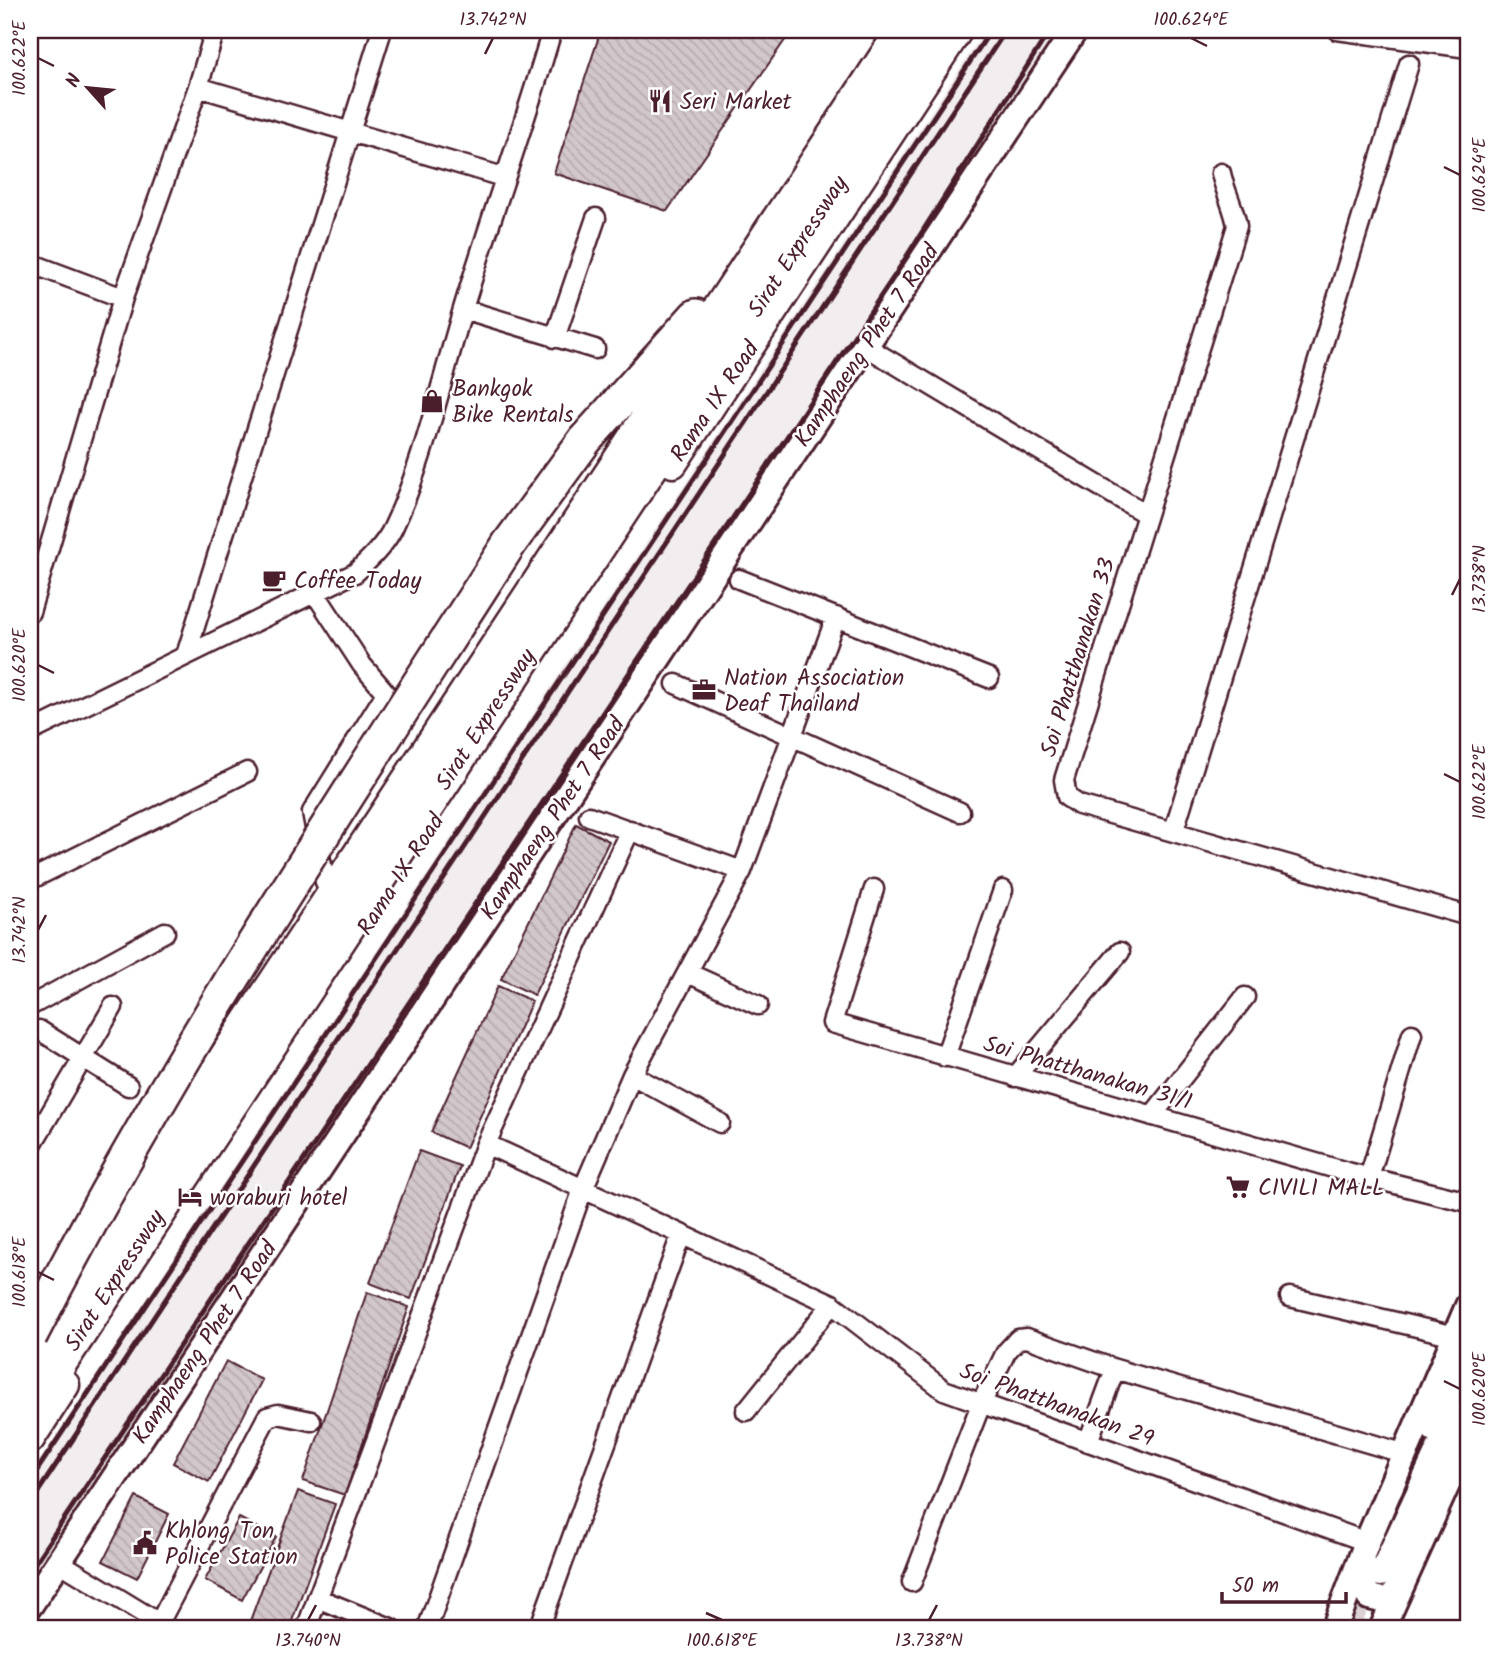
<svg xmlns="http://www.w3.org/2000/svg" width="1498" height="1659" font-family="Kalam,sans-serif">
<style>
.built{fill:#f2eeef}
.building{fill:url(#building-back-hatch);stroke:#4a1f2b;stroke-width:2}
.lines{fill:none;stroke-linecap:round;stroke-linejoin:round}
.secondary-tunnel{stroke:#dbd2d5;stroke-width:24;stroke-dasharray:24 12;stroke-linecap:butt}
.street-casing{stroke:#4a1f2b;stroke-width:23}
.secondary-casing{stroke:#4a1f2b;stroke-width:30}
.primary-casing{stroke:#4a1f2b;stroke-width:33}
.highway-casing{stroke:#4a1f2b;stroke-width:38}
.street{stroke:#fff;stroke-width:18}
.secondary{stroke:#fff;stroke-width:24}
.primary{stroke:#fff;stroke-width:28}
.highway{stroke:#fff;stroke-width:33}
.rail{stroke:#4a1f2b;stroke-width:5}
.highway-bridge-casing{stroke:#4a1f2b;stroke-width:38;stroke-linecap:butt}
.highway-bridge{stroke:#fff;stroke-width:33}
.ticks{fill:none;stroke:#4a1f2b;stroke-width:2.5}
.labels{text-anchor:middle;stroke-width:5;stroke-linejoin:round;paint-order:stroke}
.poi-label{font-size:23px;fill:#4a1f2b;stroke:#fff;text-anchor:start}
.street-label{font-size:23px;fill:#4a1f2b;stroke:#fff}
.neatline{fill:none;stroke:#4a1f2b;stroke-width:2.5}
.ticks-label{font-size:18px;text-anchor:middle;fill:#4a1f2b}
</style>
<defs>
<pattern id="building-back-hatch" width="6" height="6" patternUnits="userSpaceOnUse" patternTransform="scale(1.75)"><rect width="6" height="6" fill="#d2c7cb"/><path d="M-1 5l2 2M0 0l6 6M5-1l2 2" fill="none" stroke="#b6aaae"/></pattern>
</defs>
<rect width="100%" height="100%" fill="#fff"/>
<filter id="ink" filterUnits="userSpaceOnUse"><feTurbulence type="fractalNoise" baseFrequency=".0143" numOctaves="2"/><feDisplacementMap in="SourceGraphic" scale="14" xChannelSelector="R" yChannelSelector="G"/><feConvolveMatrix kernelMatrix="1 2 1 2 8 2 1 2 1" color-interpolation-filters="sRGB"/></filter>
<g filter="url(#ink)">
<path class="built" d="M985,30h97l-1052,1579v-134z"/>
<path class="building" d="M601,30h191l-125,181 -113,-38z
M576,824l33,17 -75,154 -33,-16z
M498,986l34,15 -66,147 -35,-16z
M419,1151l41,15 -49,133 -41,-16z
M367,1292l42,15 -64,188 -42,-14z
M226,1361l36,19 -53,102 -36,-19z
M298,1491l37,13 -46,125h-42z
M136,1497l33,17 -32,64 -34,-17z
M239,1518l37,19 -34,63 -37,-20z"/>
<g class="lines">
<path class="secondary-tunnel" d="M1347,1629l24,-57"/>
<g class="street-casing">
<path id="street" d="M1337,30l131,18
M198,87l305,90
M1221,173c4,19 13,34 16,53l-173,554 3,17 12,8 389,111
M30,263l93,35
M463,309l132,40
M555,338l41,-120
M865,346l281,168
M739,579l250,99
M315,593l47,72 24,28 -74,119 13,70
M30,612l93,-314 75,-211 17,-57
M186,655l196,-625
M676,684l284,128
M30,732l325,-159c14,-13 30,-28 38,-45 30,-63 49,-150 70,-219 28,-93 62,-185 89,-279
M589,816l153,55
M1174,830l235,-766
M30,880l217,-108
M874,889l-42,134 515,149 121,30
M688,973l70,32
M30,1006l135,-74
M39,1030l89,56
M945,1057l58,-167
M632,1075l88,48
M1015,1077l105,-125
M1152,1116l93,-119
M486,1144l346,160 112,86 423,152
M30,1148l83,-141
M1369,1178l43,-144
M1290,1297l165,39
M746,1411l86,-107
M1088,1442l27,-73
M59,1562l100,61
M912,1582l69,-178 25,-52 12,-13 9,-1 88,31 291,85
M317,1598l76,31
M156,1629l111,-212 11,-3 33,7
M306,1629l180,-485 144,-314
M427,1629l156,-440 49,-114 110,-204 94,-254
M539,1629l142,-394"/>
</g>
<g class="secondary-casing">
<path id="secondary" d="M1434,1429l34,-75
M1362,1561l1,25 6,11 17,4 14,-12
M1381,1574l74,-160
M30,1605l1045,-1575
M1334,1629l33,-87 101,-236
M1382,1629l86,-191"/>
</g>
<g class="primary-casing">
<path id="primary" d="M673,463l285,-433
M30,1439l35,-54"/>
</g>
<g class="highway-casing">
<path id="highway" d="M509,544l76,-104 111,-124
M30,1361l182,-282 692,-1049
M30,1408l909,-1378"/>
</g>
<use href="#street" class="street"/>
<use href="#secondary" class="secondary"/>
<use href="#primary" class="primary"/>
<use href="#highway" class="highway"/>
<path class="rail" d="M30,1481l961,-1451
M30,1504l976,-1474
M30,1570l863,-1292 157,-248"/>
<g class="highway-bridge-casing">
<path id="highway-bridge" d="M30,1336c140,-274 313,-533 479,-792"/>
</g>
<use href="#highway-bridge" class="highway-bridge"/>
</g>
</g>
<path class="ticks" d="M1191,38l16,8M485,54l8,-16M38,58l16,8M1444,167l16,8M1452,595l8,-16M38,665l16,8M1444,774l16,8M38,930l8,-15M38,1272l16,8M1444,1381l16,8M706,1613l16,7M308,1620l8,-15M929,1620l8,-15"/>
<defs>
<g id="restaurant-bare" transform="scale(1.89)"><path d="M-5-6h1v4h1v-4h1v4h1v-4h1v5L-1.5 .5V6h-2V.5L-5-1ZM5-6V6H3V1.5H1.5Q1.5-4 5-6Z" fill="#4a1f2b" stroke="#fff" stroke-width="2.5" paint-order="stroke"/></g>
<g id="shop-bare" transform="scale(1.89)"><path d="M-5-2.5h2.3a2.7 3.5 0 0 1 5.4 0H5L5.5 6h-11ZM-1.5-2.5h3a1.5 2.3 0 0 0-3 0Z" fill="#4a1f2b" stroke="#fff" stroke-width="2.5" paint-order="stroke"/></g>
<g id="cafe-bare" transform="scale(1.89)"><path d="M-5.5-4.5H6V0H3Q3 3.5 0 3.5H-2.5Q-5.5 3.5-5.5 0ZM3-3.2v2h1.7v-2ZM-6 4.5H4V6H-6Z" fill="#4a1f2b" stroke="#fff" stroke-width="2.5" paint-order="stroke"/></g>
<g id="office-bare" transform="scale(1.89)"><path d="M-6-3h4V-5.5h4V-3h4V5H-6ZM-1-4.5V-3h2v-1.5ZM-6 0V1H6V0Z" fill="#4a1f2b" stroke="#fff" stroke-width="2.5" paint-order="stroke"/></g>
<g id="supermarket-bare" transform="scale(1.89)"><path d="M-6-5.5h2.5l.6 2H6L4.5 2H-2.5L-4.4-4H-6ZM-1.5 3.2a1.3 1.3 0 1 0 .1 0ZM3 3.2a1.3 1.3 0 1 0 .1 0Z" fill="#4a1f2b" stroke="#fff" stroke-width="2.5" paint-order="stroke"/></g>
<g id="hotel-bare" transform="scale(1.89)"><path d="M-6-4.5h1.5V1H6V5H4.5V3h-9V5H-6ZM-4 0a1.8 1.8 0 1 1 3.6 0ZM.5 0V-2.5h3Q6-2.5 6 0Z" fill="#4a1f2b" stroke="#fff" stroke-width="2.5" paint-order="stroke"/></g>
<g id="civic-bare" transform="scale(1.89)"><path d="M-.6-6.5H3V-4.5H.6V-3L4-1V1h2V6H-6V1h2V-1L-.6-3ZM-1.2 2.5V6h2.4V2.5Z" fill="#4a1f2b" stroke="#fff" stroke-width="2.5" paint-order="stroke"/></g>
</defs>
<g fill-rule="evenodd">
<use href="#restaurant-bare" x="660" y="101"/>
<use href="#shop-bare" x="432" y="401"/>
<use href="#cafe-bare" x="274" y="580"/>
<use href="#office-bare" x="704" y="690"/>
<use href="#supermarket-bare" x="1238" y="1187"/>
<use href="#hotel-bare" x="190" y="1197"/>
<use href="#civic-bare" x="145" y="1543"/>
</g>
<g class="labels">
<g class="poi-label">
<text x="680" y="109">Seri Market</text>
<text x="452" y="396">Bankgok<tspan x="452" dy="26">Bike Rentals</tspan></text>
<text x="294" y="588">Coffee Today</text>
<text x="724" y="685">Nation Association<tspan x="724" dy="26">Deaf Thailand</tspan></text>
<text x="1258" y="1195">CIVILI MALL</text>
<text x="210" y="1205">woraburi hotel</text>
<text x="165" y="1538">Khlong Ton<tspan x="165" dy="26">Police Station</tspan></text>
</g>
<g class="street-label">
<text transform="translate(797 246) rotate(-57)" y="8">Sirat Expressway</text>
<text transform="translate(866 345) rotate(-56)" y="8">Kamphaeng Phet 7 Road</text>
<text transform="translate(714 401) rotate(-56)" y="8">Rama IX Road</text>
<text transform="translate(1077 657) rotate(-73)" y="8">Soi Phatthanakan 33</text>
<text transform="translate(485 719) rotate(-57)" y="8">Sirat Expressway</text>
<text transform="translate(552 818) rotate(-56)" y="8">Kamphaeng Phet 7 Road</text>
<text transform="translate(400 874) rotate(-57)" y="8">Rama IX Road</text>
<text transform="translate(1088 1072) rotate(16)" y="8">Soi Phatthanakan 31/1</text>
<text transform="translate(114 1280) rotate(-57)" y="8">Sirat Expressway</text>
<text transform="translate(204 1342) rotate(-56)" y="8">Kamphaeng Phet 7 Road</text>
<text transform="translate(1057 1404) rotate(20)" y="8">Soi Phatthanakan 29</text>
</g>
</g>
<rect width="1498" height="1659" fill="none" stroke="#fff" stroke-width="77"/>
<g transform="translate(88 88) rotate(297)" stroke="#ffffff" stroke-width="5" paint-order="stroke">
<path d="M0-5L12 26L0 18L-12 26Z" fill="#4a1f2b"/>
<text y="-10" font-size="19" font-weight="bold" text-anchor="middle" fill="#4a1f2b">N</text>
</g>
<path d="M1222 1592v10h124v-10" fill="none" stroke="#4a1f2b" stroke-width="3.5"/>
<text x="1232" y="1592" font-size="21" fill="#4a1f2b" stroke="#ffffff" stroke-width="5" paint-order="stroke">50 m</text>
<rect x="38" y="38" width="1422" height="1582" class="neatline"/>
<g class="ticks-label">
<text x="493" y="25">13.742°N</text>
<text x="1191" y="25">100.624°E</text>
<text transform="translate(19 58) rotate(-90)" y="6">100.622°E</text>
<text transform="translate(1479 175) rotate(-90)" y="6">100.624°E</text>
<text transform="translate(1479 579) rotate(-90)" y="6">13.738°N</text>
<text transform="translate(19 665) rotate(-90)" y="6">100.620°E</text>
<text transform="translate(1479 782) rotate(-90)" y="6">100.622°E</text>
<text transform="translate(19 930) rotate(-90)" y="6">13.742°N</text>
<text transform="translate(19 1272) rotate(-90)" y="6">100.618°E</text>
<text transform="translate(1479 1389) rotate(-90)" y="6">100.620°E</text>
<text x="308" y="1646">13.740°N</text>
<text x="722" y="1646">100.618°E</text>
<text x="929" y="1646">13.738°N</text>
</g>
</svg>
